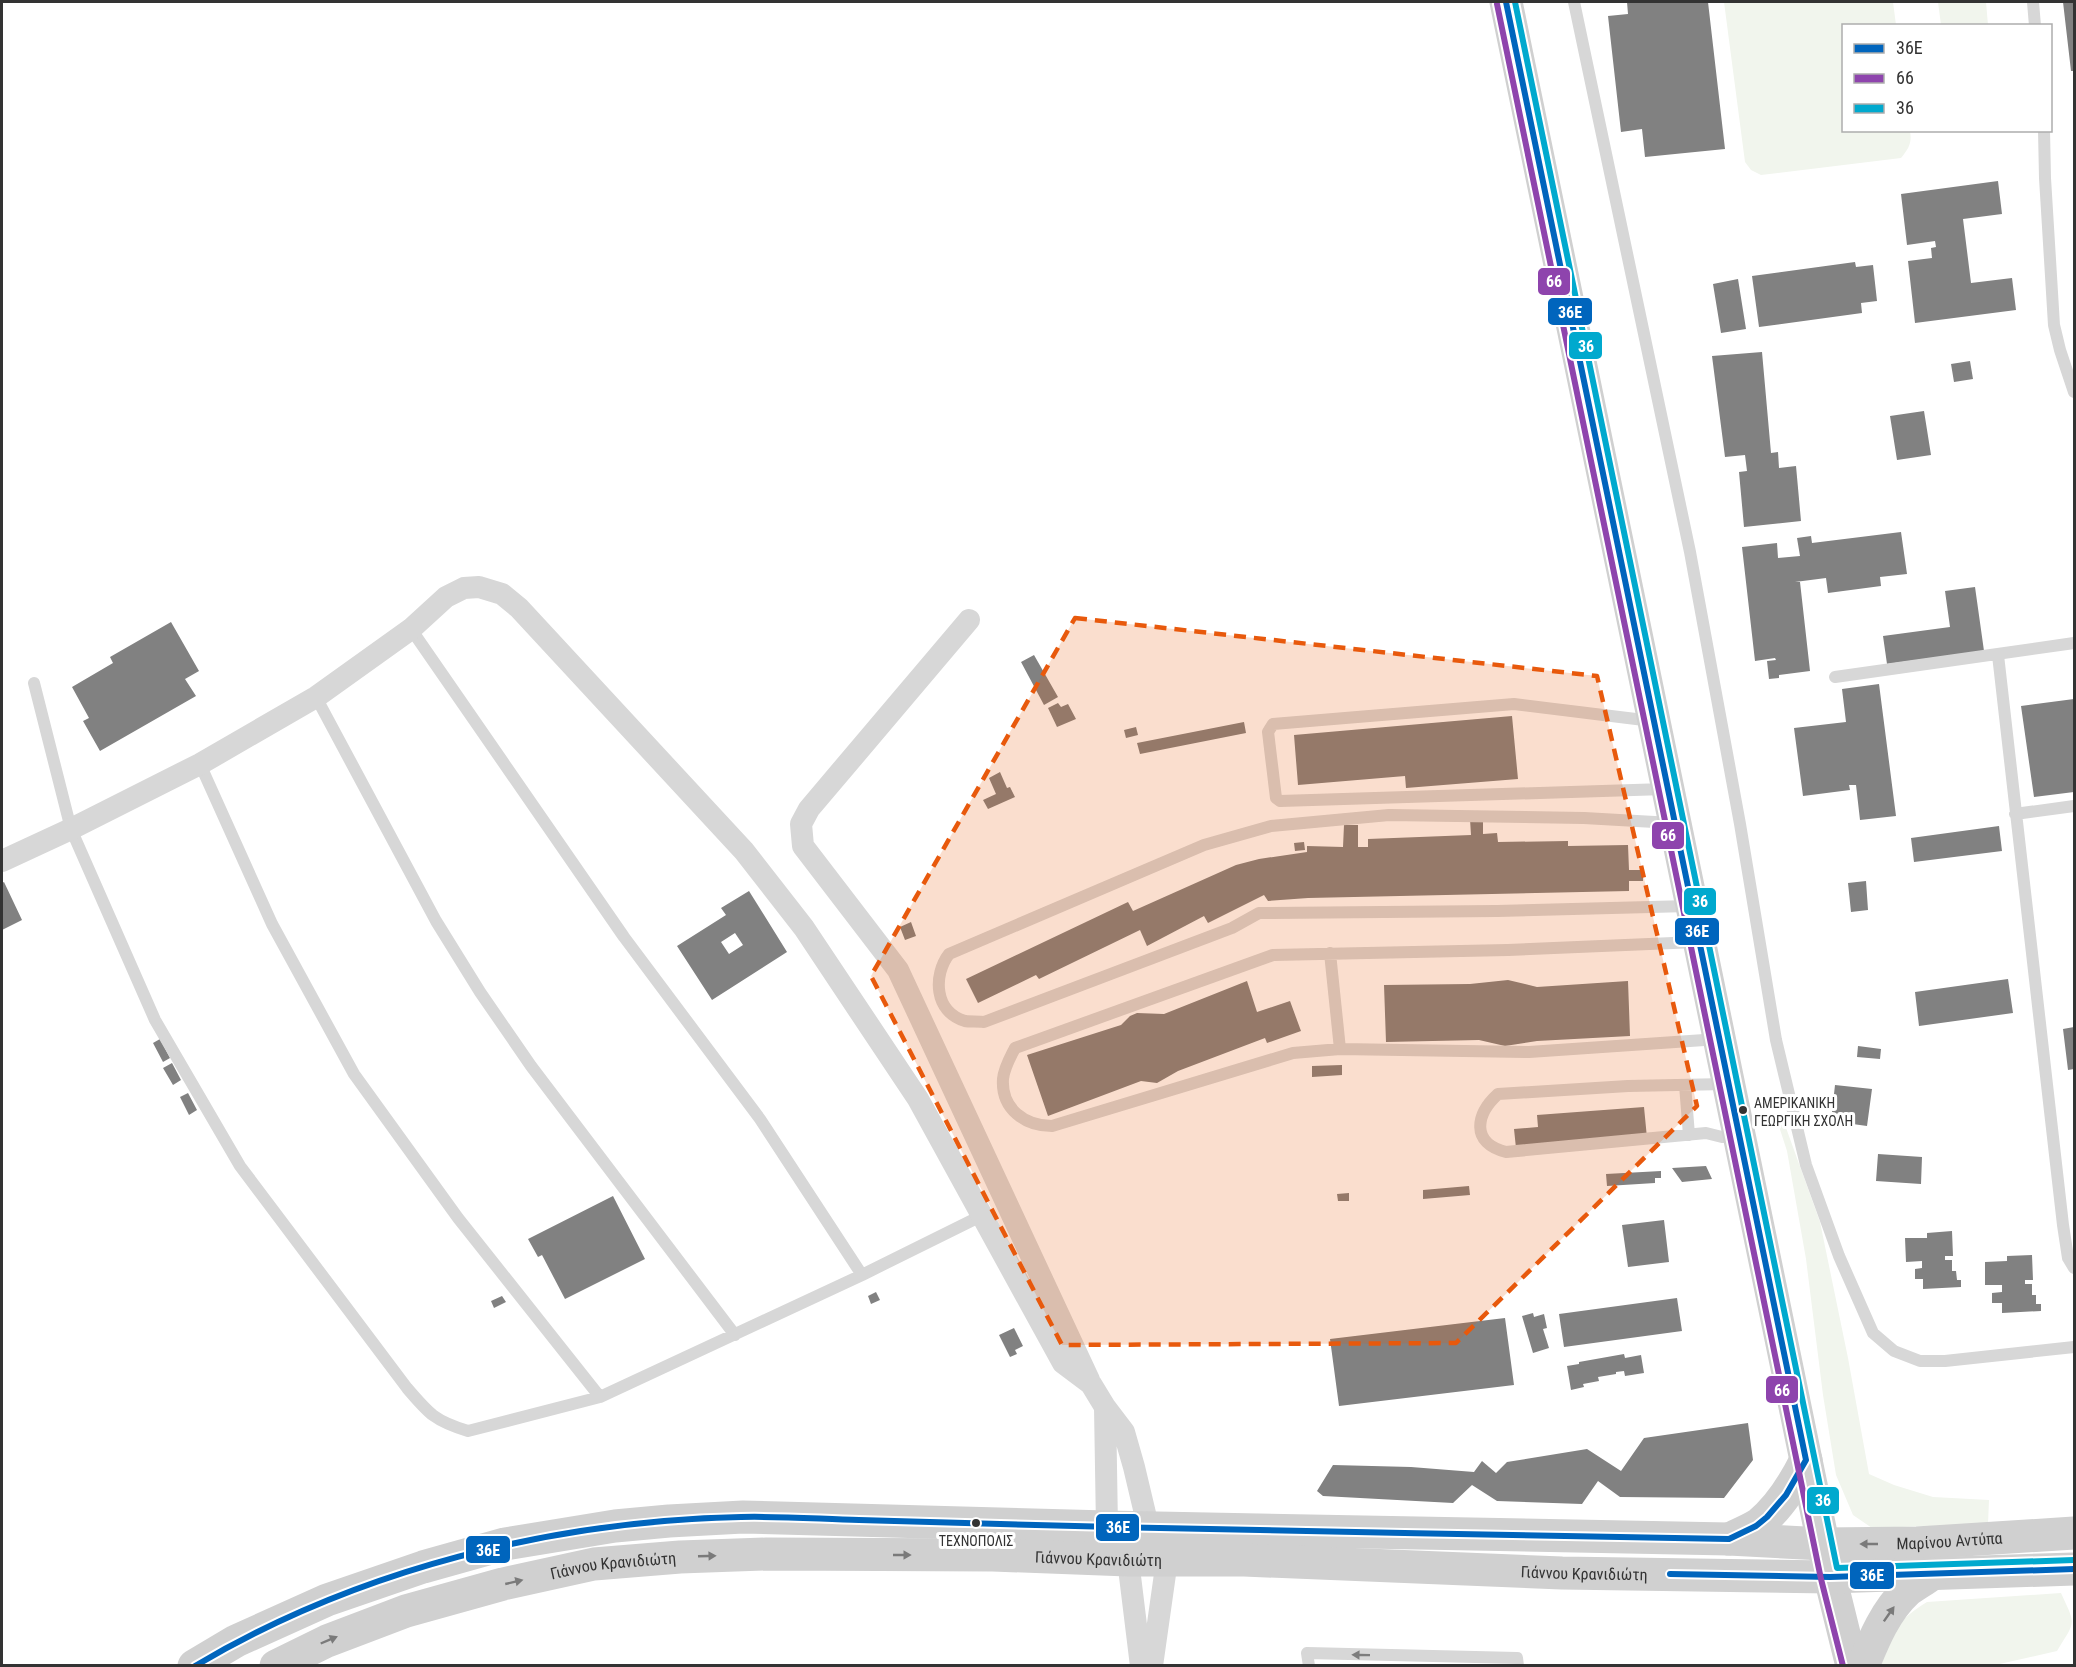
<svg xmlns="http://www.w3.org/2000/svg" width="2076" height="1667" font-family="'Roboto Condensed',sans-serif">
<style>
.green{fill:#f1f5ed}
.building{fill:#818181;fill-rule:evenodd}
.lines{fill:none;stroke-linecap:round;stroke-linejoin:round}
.lane{stroke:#d7d7d7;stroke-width:12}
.street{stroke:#d7d7d7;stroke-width:22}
.secondary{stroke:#d0d0d0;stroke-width:33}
.bus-1-casing{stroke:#fff;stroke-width:10}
.bus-2-casing{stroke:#fff;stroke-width:10}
.bus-3-casing{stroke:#fff;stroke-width:10}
.bus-1{stroke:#0065bd;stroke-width:6}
.bus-2{stroke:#8e44ad;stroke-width:6}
.bus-3{stroke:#00a9ce;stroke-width:6}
.oneway{fill:#7a7a7a}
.oneway2{fill:#7d7d7d}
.marked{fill:#e8590c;fill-opacity:0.2;stroke:#e8590c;stroke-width:4.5;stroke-dasharray:12 8;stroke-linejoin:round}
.bus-dot{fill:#333;stroke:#fff;stroke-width:2}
.labels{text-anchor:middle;stroke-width:6;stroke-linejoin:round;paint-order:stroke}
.bus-label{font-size:14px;fill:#333;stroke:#fff;text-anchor:start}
.street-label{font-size:16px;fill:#333;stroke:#fff}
.line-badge{stroke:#fff;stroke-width:2}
.badge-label{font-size:16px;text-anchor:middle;font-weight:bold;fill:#fff}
</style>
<rect width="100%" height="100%" fill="#fff"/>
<path class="green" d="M1724,2h169l3,23 -52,1v104l66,1c2,12 -1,17 -9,27l-140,17 -10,-5 -6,-8z
M1938,2h48l2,23h-47z
M1776,1117l9,8 35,97 28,136 21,116 25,11 39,12 56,3 -1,24 -116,4 -19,-13 -17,-40 -13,-80 -17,-136 -19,-108z
M2061,1593c15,33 15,27 -4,58l-62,14 -113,1c0,-31 21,-49 45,-64z"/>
<path class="building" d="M1627,2h81l17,147 -80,8 -3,-28 -21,3 -13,-116 20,-2z
M2063,2h11v69h-3z
M1998,181l4,33 -39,5 8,64 41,-5 4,32 -101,13 -7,-62 24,-3 -1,-10 5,-1 -1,-6 -28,4 -6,-51z
M1855,262l1,5 17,-2 4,36 -16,2 1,10 -103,14 -7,-51z
M1738,279l8,50 -25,4 -8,-49z
M1762,352l9,101 7,-1 1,16 17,-2 5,55 -57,6 -5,-55 8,-1 -2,-16 -20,2 -13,-101z
M1970,361l3,18 -19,3 -3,-18z
M1924,411l7,44 -34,5 -7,-44z
M1901,532l6,42 -27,3 1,9 -53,7 -2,-15 -31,4h5l10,89 -31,4v3l-10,1 -2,-18 9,-1 -1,-2 -20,3 -13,-114 35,-4 1,15 22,-2 -3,-18 14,-2 1,7z
M1975,587l9,64 -97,13 -4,-28 67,-9 -5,-36z
M171,622l28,49 -14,8 11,17 -96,55 -17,-30 6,-3 -17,-31 41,-24 -3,-6z
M1034,655l24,42 -14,8 -23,-43z
M1879,684l17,132 -36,4 -4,-35h-7l1,5 -47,6 -9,-68 52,-6 -4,-33z
M2074,699v93l-40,5 -13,-91z
M1058,703l3,4 7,-3 8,15 -19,8 -9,-19z
M1512,716l6,63 -112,9 -1,-12 -107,9 -4,-50z
M1244,722l2,11 -106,21 -3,-11z
M1136,727l2,8 -12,3 -2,-8z
M1000,772l7,16 3,-1 5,10 -27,12 -5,-9 13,-6 -7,-16z
M1470,819h13v15l14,-1 1,9 70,-1v5l60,-1 1,25h14v11h-14v10l-321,7 -40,3 -4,-6 -56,28 -4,-7 -57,30 -7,-16 -101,49 -3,-4 -58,28 -12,-24 162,-77 5,9 103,-46 23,-6 48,-7v-6l36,1 1,-22h14v22h10v-8l103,-4z
M1999,826l3,25 -88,11 -3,-24z
M1304,842l1,8 -10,1 -1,-8z
M1866,881l2,29 -17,2 -3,-29z
M4,882l18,38 -20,10v-47z
M749,891l38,61 -75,48 -35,-54 49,-31 -5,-7zM735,933l8,12 -14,9 -8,-12z
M911,922l5,14 -11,4 -5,-13z
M2008,979l5,34 -94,13 -4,-34z
M1508,980l29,7 91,-6 2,55 -93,5 -32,5 -26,-6 -93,2 -2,-57 86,-1z
M1247,981l10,31 33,-11 11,30 -34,12 -2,-5 -87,33 -21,12 -16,-2 -93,35 -21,-61 94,-30 9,-9 7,-3 27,1z
M2074,1027v42l-6,1 -5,-41z
M160,1039l10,19 -7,4 -10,-19z
M1858,1046l23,3 -1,10 -23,-2z
M172,1063l9,17 -8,5 -10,-17z
M1342,1065v10l-30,2v-11z
M1835,1085l37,4 -5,37 -36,-5z
M188,1093l9,17 -8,5 -9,-18z
M1644,1107l3,31 -131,10 -2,-19 24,-2 -1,-12z
M1878,1154l44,3 -1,27 -45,-3z
M1706,1166l6,13 -30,3 -10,-14z
M1661,1171v7h-6v5l-48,3 -1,-12z
M1469,1186l1,9 -47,4v-9z
M1349,1193v8h-11l-1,-7z
M613,1196l32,63 -80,40 -23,-44 -4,2 -10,-18z
M1664,1220l5,42 -41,5 -6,-42z
M1952,1231l1,25h-8v4h7v11h4l1,9h4v7l-38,2v-10h-8v-10l7,-1v-7l-16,1 -1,-24h22v-5z
M2032,1255l1,25h-8v4h7v11h4v9h5v7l-39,2v-10h-10v-10l10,-1v-7h-17v-23l22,-1v-5z
M876,1292l4,8 -9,4 -3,-8z
M502,1296l4,6 -12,6 -3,-7z
M1677,1298l5,33 -118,16 -5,-33z
M1533,1313l1,4 10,-3 3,14 -4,1 6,19 -16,5 -11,-37z
M1505,1318l9,67 -175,21 -9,-67z
M1014,1328l9,18 -8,4 2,4 -7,3 -11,-22z
M1624,1354l1,4 16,-3 3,18 -19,3 -1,-5 -8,1v2l-18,3 1,4 -16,3 1,3 -13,3 -4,-24 12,-2v-2z
M1748,1423l5,37 -29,38 -104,-1 -22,-16 -16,23 -85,-3 -25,-16 -19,18 -130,-7 -6,-5 16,-26 78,2 63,5 8,-11 14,12 11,-11 80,-13 34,22 23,-33z"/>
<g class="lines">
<path class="lane" d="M1574,2l116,550 50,272 36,216 30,125 33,91 34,77 21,18 26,10h25l129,-14
M2033,2l2,24
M2044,130l1,48 9,147 6,25 14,42
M411,629l213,308 136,182 102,156
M1998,655l65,570 5,33 6,10
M1835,677l239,-34
M34,683l37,146 84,191 85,146 167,222c22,26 28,33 61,43l132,-34 262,-122 119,-59
M316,697l120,224 44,71 51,74 204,269
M1652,721l-138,-17 -241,20 -5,8 8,66 4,3 385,-12
M200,764l72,160 82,150 104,144 142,179
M2015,814l59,-8
M1672,823l-88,-5 -195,-3 -118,11 -67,19 -255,109c-16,21 -15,58 16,67 5,1 13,0 19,1l248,-94 27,-15 238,-2 192,-5
M1697,942l-189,8 -235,5 -258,93c-5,10 -11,20 -12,31 -2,30 22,47 49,47l241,-73 47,-4 189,3 190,-13
M1330,953l10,96
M1726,1084l-98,2 -130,8c-22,20 -28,49 8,58l200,-19 16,4 17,-1
M1685,1085l4,50
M1309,1666l-2,-13 210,5 1,8"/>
<path class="street" d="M969,620l-160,189 -8,15 2,22 95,124 191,410
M2,861l69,-32 129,-65 116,-67 95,-68 35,-32 18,-9 15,-1 23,7 17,14 225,243 60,77 114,171 145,264 28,21 14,23 2,120
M1105,1407l19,25 10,35 14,59
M1128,1560l13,106
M1152,1666l15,-106"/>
<g class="secondary">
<path d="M1506,2l324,1575 22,89"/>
<path d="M1729,1539c10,-5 21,-9 30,-15 21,-17 35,-40 47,-64"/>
<path id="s1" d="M194,1666l42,-25 91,-41 96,-33 82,-23 110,-18 54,-5 74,-4 364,10 622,12 94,5 94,-1 157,-10"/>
<path id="s2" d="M276,1666l51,-25 79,-30 97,-27 91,-20 86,-7 86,-3 227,1 135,5h116l318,13 268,4 244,-8"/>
<path d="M1863,1666c11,-27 23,-56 44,-75 8,-6 17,-11 25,-17"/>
</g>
<g class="bus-1-casing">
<path id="bus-1" d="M1670,1574l160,3 244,-8
M195,1666c163,-97 358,-145 546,-149 39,-1 79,2 118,3 83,2 167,5 251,7 206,5 413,8 619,12l27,-13 11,-9 19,-22 20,-35 -300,-1458"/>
</g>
<g class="bus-2-casing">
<path id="bus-2" d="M1497,4l324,1575 22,87"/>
</g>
<g class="bus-3-casing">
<path id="bus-3" d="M1515,2l322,1566 237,-8"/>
</g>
<use href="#bus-1" class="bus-1"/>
<use href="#bus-2" class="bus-2"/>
<use href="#bus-3" class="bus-3"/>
</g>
<defs><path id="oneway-solid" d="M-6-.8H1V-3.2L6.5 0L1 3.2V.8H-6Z" transform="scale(1.5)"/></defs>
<g class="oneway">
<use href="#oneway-solid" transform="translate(1869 1544) rotate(180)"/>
<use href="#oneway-solid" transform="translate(902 1555)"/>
<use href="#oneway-solid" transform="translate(707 1556) rotate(-2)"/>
<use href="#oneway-solid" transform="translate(514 1582) rotate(-13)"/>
<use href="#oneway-solid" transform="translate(1889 1614) rotate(-55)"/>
<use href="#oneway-solid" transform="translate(329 1640) rotate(-23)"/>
</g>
<use class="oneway2" href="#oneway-solid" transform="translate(1361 1655) rotate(-179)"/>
<path class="marked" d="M1075,618l522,58 100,430 -241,237 -394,2 -191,-369z"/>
<g class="bus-dot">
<circle cx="1743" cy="1110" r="5"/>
<circle cx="976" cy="1523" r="5"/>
</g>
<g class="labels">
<g class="bus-label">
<text x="1754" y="1108">ΑΜΕΡΙΚΑΝΙΚΗ<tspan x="1754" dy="18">ΓΕΩΡΓΙΚΗ ΣΧΟΛΗ</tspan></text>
<text x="976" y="1546" text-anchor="middle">ΤΕΧΝΟΠΟΛΙΣ</text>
</g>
<g class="street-label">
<text dy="6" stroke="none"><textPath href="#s1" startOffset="1782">Μαρίνου Αντύπα</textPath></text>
<text dy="6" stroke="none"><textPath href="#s2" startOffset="840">Γιάννου Κρανιδιώτη</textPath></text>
<text dy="6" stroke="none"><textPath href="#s2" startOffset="354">Γιάννου Κρανιδιώτη</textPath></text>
<text dy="6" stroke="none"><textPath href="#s2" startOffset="1326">Γιάννου Κρανιδιώτη</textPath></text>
</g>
</g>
<g class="line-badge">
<rect x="1537" y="267" width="34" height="29" rx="6" fill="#8e44ad"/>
<rect x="1547" y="297" width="46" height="29" rx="6" fill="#0065bd"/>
<rect x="1568" y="331" width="35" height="29" rx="6" fill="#00a9ce"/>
<rect x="1651" y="821" width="34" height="29" rx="6" fill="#8e44ad"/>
<rect x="1683" y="887" width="34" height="29" rx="6" fill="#00a9ce"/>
<rect x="1674" y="917" width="46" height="29" rx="6" fill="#0065bd"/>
<rect x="1765" y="1375" width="34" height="29" rx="6" fill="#8e44ad"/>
<rect x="1806" y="1486" width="34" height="29" rx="6" fill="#00a9ce"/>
<rect x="1095" y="1513" width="45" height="29" rx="6" fill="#0065bd"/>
<rect x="465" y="1535" width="46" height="29" rx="6" fill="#0065bd"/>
<rect x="1849" y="1561" width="46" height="29" rx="6" fill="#0065bd"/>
</g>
<g class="badge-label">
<text x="1554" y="287">66</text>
<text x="1570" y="318">36Ε</text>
<text x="1586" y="352">36</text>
<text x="1668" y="841">66</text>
<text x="1700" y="907">36</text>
<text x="1697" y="937">36Ε</text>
<text x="1782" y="1396">66</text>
<text x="1823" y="1506">36</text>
<text x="1118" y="1533">36Ε</text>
<text x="488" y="1556">36Ε</text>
<text x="1872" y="1581">36Ε</text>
</g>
<rect width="2076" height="1667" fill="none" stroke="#333333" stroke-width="6"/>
<rect x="1842" y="24" width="210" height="108" fill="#ffffff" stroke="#adadad" stroke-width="1.5"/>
<rect x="1854" y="44" width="30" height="9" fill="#0065bd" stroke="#adadad" stroke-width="1.5"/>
<text x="1896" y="54" font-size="18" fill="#333333">36Ε</text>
<rect x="1854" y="74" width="30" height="9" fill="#8e44ad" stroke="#adadad" stroke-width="1.5"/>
<text x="1896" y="84" font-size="18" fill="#333333">66</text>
<rect x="1854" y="104" width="30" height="9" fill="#00a9ce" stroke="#adadad" stroke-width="1.5"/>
<text x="1896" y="114" font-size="18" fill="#333333">36</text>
</svg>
